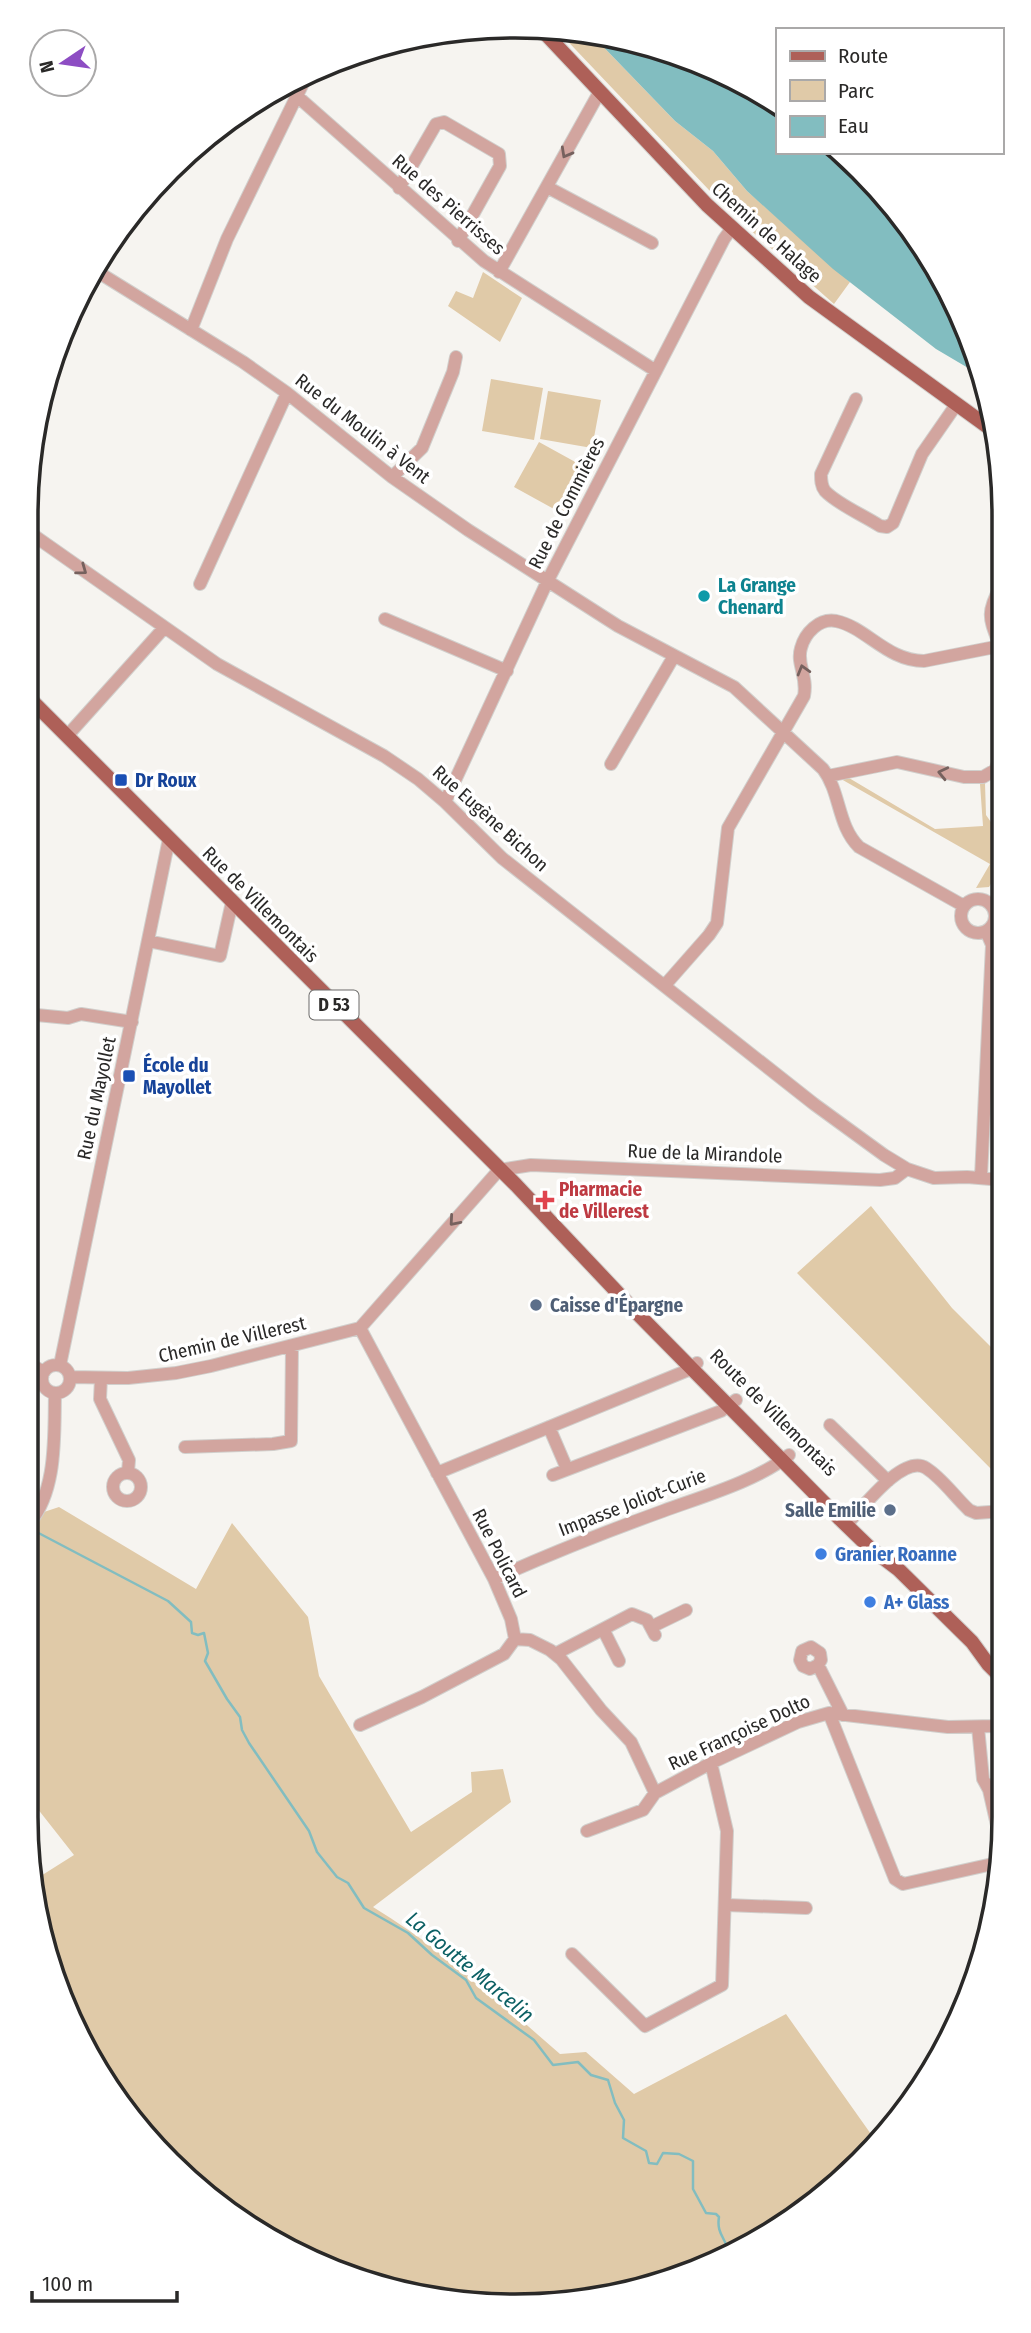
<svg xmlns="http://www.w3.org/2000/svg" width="1031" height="2333" font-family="'Fira Sans Condensed',sans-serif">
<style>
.green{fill:#e0caa8}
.water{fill:#82bdc0}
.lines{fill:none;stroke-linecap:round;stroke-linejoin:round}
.stream{stroke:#82bdc0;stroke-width:2.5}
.minor-casing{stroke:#d1cfcc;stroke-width:14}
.major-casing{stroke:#d1cfcc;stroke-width:16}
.minor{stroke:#d2a59f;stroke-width:12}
.major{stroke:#ae6058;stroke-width:14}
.oneway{stroke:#76615e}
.culture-dot{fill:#0f9aa8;stroke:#fff;stroke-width:2.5}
.transit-dot{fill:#1a4fb4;stroke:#fff;stroke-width:2.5}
.health-dot{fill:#e0444e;stroke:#fff;stroke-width:2.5}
.service-dot{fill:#5c6f8a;stroke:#fff;stroke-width:2.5}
.shop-dot{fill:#3f7fe0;stroke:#fff;stroke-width:2.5}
.labels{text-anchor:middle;stroke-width:7;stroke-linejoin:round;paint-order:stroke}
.shield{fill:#fff;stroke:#6a6968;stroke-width:2}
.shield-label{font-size:18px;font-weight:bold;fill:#2a2928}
.street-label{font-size:19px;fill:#2a2928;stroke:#fff}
.culture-label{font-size:19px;font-weight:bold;fill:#0d838f;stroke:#fff;text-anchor:start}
.transit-label{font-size:19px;font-weight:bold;fill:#164399;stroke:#fff;text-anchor:start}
.health-label{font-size:19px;font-weight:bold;fill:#be3a42;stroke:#fff;text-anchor:start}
.service-label{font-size:19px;font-weight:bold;fill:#4e5e75;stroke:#fff;text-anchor:start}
.shop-label{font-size:19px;font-weight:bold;fill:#366cbe;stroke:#fff;text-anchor:start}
.water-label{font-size:21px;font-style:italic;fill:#0c6064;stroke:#fff}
.rim{fill:none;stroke:#2a2928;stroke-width:3.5}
</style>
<rect width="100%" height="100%" fill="#f6f4f0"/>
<path class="green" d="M557,30l33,3 85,88 38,30 34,40 103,91 -16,22 -106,-94z
M483,272l39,26 -22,44 -52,-36 8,-15 17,7z
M491,379l52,9 -9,52 -52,-9z
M548,391l53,9 -9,48 -52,-9z
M539,442l49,27 -25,45 -49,-27z
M849,778l86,51 48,-3 -3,-42 5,-1 1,32 7,10 9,-1v41l-13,22 -13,1 14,-24 -149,-85z
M871,1206l81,102 51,51 1,108 -8,7 -199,-201z
M59,1507l137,82 36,-66 76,94 11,59 92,156 61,-40 -1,-20 32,-3 8,33 -138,105c68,41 127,95 187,147l26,-2 48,42 152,-80 92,130 -118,97 -149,56 -96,10 -95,-10 -149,-56 -124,-101 -55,-78 -40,-87 -16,-96 38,-24 -48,-61v-276z"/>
<path class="water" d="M590,33l83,19 104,56v44h61l65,65 64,111 13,47 -44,-26 -103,-80 -86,-78 -34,-40 -38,-30z"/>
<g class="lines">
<path class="stream" d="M29,1528l139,73 23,21 1,11 6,2 6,-2 4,20 -3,8 22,38 13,18 2,13 7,13 60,88 8,21 20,25 11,6 16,25 44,25 24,22 34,25 10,18 58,42 19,25 25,-3 13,13 17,5 7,23 9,17 -1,18 23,13 3,12 8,1 6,-11 16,1 14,7v28l13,24 10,1 3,3c-3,18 8,21 9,36"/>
<g class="minor-casing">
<path id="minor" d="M298,97l186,164 172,110
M547,187l105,56
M399,188l37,-64 8,-2 55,32 1,12 -42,75
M93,269l150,93 44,31 105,84 76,53 150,96 116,61 89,82c18,24 14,56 36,78l105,59
M499,272l100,-179
M191,330l36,-91 81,-166
M856,399l-35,75c0,6 0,12 4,17 12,13 40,25 55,35l7,1 6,-4 29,-69 34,-49
M392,477l30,-29 31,-76 3,-15
M26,530l191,134 167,92 34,23 27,23 57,56 312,246 70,51 23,14 27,9 33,-1 36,3
M200,584l87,-191
M1001,586c-16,29 -11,33 0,63
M385,619l122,52
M67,736l97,-108
M611,764l63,-108
M828,776l69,-14 67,15h19l12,-7 6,-13
M445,802l102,-220 177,-343 8,-11
M961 916a17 17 0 1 1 34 0a17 17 0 1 1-34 0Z
M148,941l72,15 12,-54
M665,985l44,-50 8,-12 11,-95 76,-132c4,-20 -8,-32 -3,-48 4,-15 18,-30 35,-27 30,6 51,40 88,40l76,-15
M26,1014l42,4 13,-4 51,8
M986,1075h16
M981,1177l11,-232 -6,-14
M360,1328l134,251 17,40 4,20 -11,15 -82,43 -62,28
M26,1362l18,10
M60,1365l109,-526
M42 1379a14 14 0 1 1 28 0a14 14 0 1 1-28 0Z
M70,1377l58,1 48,-5 35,-7 149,-38 139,-158 32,-5 349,15 15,-2 12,-9
M101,1378l-1,21 29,61 -1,12
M830,1425l58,56
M549,1427l18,42
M185,1447l88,-3 18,-3 1,-95
M113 1487a14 14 0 1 1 28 0a14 14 0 1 1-28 0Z
M437,1473l249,-102 11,-8
M553,1475l168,-64 15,-11
M846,1525c15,-15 57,-72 80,-57 16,10 29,29 43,42l7,3 28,-2
M26,1527c32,-33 28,-92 29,-134
M494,1579c55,-25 111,-47 169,-68 38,-14 96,-31 126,-56
M651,1627l35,-17
M603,1629l16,32
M515,1639l15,1 20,10 11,9 40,51 30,32 24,51
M555,1654l77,-40 15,6 8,15
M818,1665l-8,4 -7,-3 -3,-6 2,-9 9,-4 9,6 1,7 -3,5 25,50
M829,1713l66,166 8,5 94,-21
M978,1727l5,52 6,11 12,53
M587,1831l56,-21 12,-17 56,-30 87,-41 31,-9 119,14 47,-1 9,-4
M726,1905l80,3
M572,1954l73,72 77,-41 5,-154 -16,-68
M948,2042l3,-17h5"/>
</g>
<g class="major-casing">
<path id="major" d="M541,29l166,176 102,92 186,135
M26,695l490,490 117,124 207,210 30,29 29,22 73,72 16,22 16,16"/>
</g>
<use href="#minor" class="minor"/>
<use href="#major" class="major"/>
</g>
<defs><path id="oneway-chevron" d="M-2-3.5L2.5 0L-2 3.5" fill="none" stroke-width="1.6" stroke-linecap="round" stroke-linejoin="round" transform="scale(1.75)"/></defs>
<g class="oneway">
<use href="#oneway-chevron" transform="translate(566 153) rotate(119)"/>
<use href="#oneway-chevron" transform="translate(82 570) rotate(36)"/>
<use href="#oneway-chevron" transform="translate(803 670) rotate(-106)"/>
<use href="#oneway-chevron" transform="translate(943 773) rotate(-167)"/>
<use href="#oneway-chevron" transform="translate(454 1221) rotate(131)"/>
</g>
<circle class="culture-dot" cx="704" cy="596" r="7"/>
<g class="transit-dot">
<rect x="114" y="773" width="14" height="14" rx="3.5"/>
<rect x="122" y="1069" width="14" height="14" rx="3.5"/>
</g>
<path class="health-dot" d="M541.5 1189.5h7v7h7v7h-7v7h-7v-7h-7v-7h7z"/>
<g class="service-dot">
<circle cx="536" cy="1305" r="7"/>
<circle cx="890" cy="1510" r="7"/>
</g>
<g class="shop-dot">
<circle cx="821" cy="1554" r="7"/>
<circle cx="870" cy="1602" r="7"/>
</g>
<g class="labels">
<rect class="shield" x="309.5" y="990.5" width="49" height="29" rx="5"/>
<g class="shield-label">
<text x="334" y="1011">D 53</text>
</g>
<g class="street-label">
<text transform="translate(449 204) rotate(41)" y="7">Rue des Pierrisses</text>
<text transform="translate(767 232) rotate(42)" y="7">Chemin de Halage</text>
<text transform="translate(363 428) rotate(38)" y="7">Rue du Moulin à Vent</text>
<text transform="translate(566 503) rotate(-63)" y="7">Rue de Commières</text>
<text transform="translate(491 818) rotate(42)" y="7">Rue Eugène Bichon</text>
<text transform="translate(261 904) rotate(45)" y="7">Rue de Villemontais</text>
<text transform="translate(96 1098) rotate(-78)" y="7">Rue du Mayollet</text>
<text transform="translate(705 1153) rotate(2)" y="7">Rue de la Mirandole</text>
<text transform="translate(232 1339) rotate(-13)" y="7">Chemin de Villerest</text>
<text transform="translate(774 1412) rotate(45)" y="7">Route de Villemontais</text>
<text transform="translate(632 1502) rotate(-21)" y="7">Impasse Joliot-Curie</text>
<text transform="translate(500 1553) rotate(63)" y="7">Rue Policard</text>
<text transform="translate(739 1732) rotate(-25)" y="7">Rue Françoise Dolto</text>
</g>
<g class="culture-label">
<text x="718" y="592">La Grange<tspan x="718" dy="22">Chenard</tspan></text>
</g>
<g class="transit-label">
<text x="135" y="787">Dr Roux</text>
<text x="143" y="1072">École du<tspan x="143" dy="22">Mayollet</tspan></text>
</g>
<g class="health-label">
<text x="559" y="1196">Pharmacie<tspan x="559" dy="22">de Villerest</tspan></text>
</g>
<g class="service-label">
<text x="550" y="1312">Caisse d'Épargne</text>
<text x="876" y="1517" text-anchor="end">Salle Emilie</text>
</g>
<g class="shop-label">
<text x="835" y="1561">Granier Roanne</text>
<text x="884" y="1609">A+ Glass</text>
</g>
<g class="water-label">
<text transform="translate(470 1967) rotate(40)" y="7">La Goutte Marcelin</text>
</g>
</g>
<path d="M0 0H1031V2333H0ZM515 38H515A477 477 0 0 1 992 515V1817A477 477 0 0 1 515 2294H515A477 477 0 0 1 38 1817V515A477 477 0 0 1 515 38Z" fill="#fff" fill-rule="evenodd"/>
<path class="rim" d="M515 38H515A477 477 0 0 1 992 515V1817A477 477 0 0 1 515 2294H515A477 477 0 0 1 38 1817V515A477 477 0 0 1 515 38Z"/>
<rect x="776" y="28" width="228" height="126" fill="#ffffff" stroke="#aaa9a9" stroke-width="2"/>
<rect x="790" y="51" width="35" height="10" fill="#ae6058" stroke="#aaa9a9" stroke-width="2"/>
<text x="838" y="63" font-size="21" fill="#2a2928">Route</text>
<rect x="790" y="80" width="35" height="21" fill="#e0caa8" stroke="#aaa9a9" stroke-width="2"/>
<text x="838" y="98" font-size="21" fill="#2a2928">Parc</text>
<rect x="790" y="116" width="35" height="21" fill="#82bdc0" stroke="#aaa9a9" stroke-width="2"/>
<text x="838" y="133" font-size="21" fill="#2a2928">Eau</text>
<g transform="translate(63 63) rotate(257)"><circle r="33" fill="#ffffff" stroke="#aaa9a9" stroke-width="2"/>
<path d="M0-5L12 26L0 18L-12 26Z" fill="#8d4dc3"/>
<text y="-10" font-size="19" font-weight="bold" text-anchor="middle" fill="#2a2928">N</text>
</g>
<path d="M32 2291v10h145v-10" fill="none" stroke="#2a2928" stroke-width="3.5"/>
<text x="42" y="2291" font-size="21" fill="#2a2928" stroke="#ffffff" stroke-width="5" paint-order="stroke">100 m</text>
</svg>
